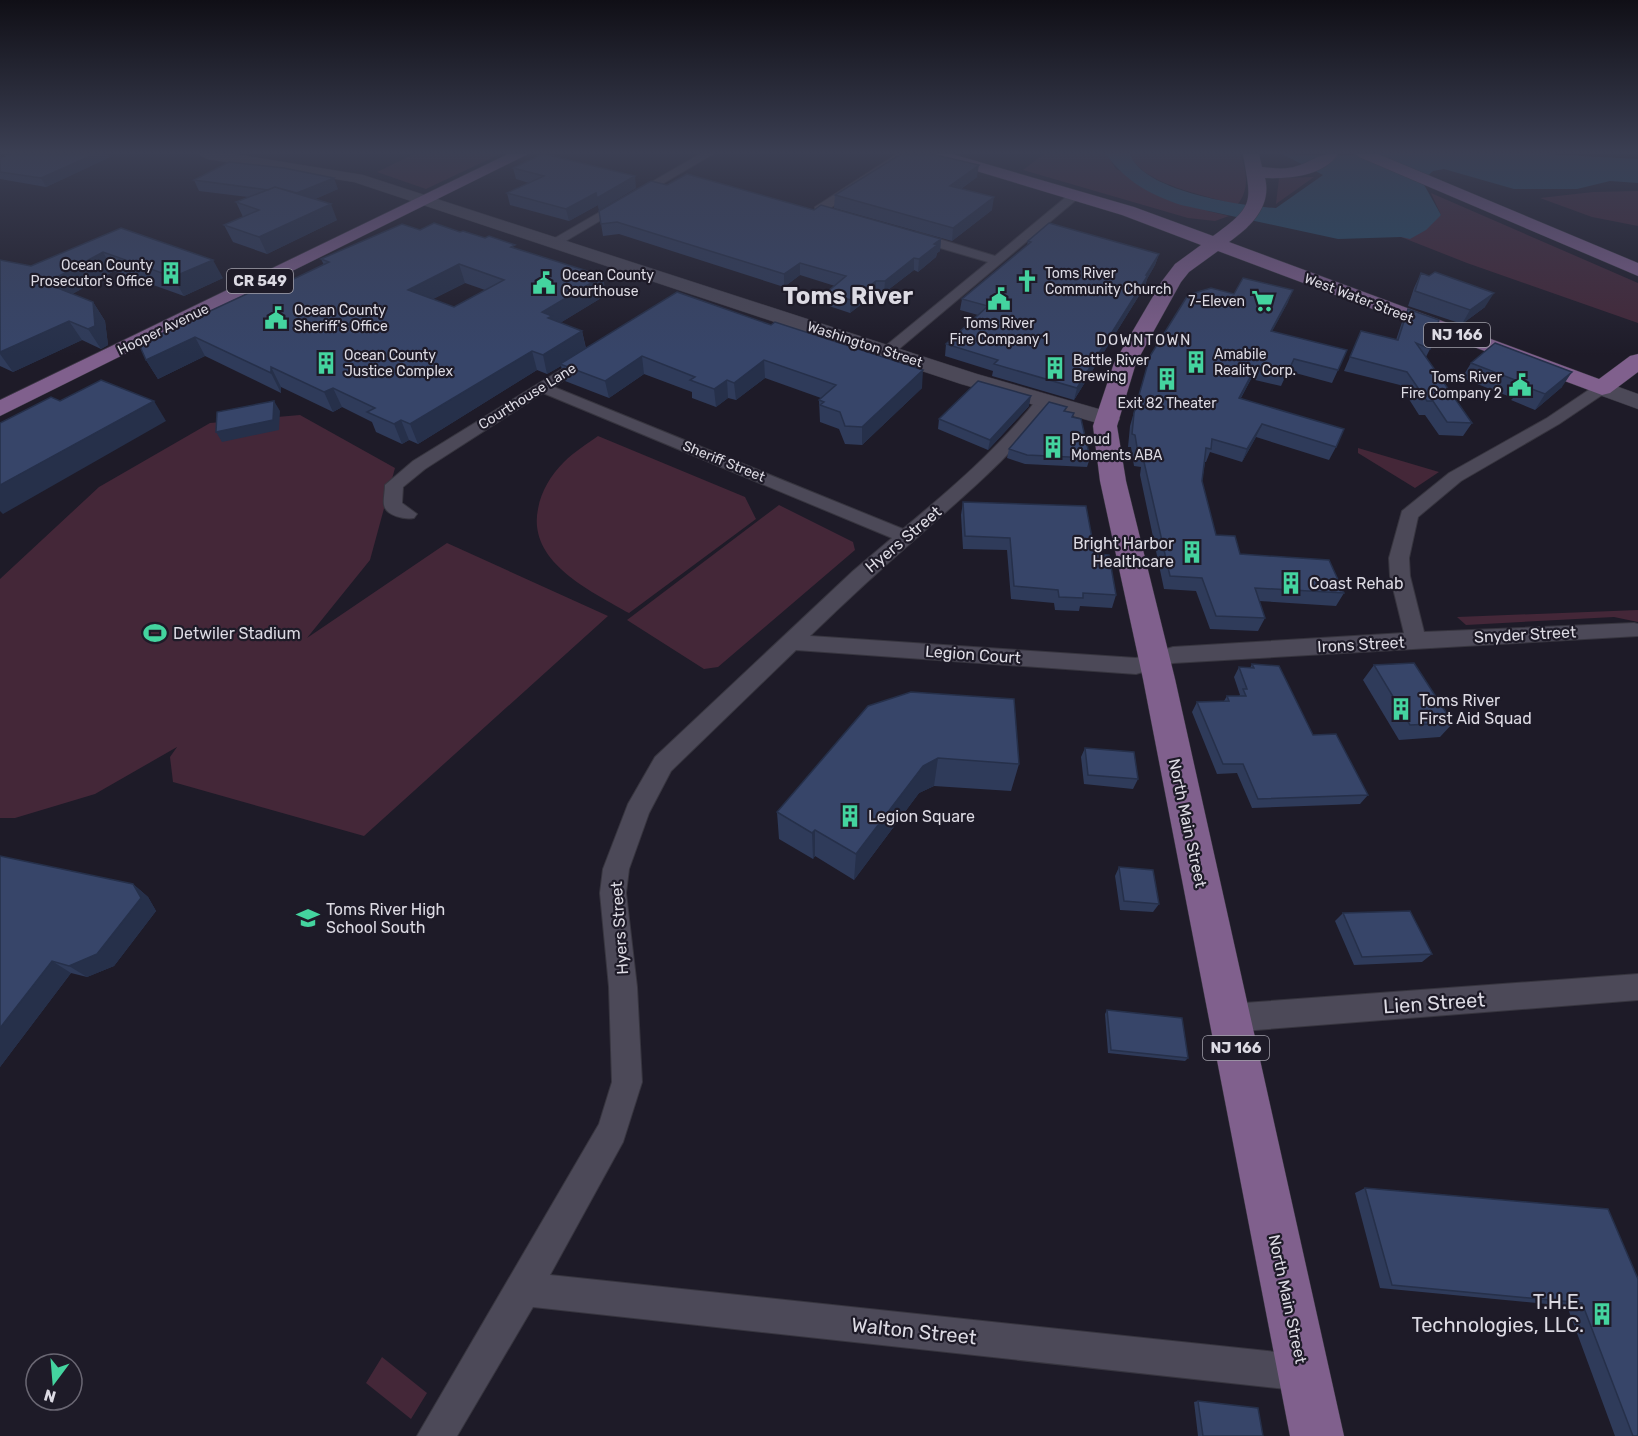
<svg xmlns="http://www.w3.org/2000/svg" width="1638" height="1436" font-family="Rubik,sans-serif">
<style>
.green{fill:#442738}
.water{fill:#264d69}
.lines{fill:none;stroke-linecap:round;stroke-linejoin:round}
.minor-casing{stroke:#37353f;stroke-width:2}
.secondary-casing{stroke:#37353f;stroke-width:1}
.primary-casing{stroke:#37353f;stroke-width:1}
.minor{fill:#4c4958;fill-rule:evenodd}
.secondary{fill:#4c4958;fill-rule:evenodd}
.primary{fill:#80608d;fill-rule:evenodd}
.wall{fill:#2f3b5a;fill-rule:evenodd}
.shaded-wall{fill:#26304a}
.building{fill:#374569;stroke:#26304a;stroke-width:1.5;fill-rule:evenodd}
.labels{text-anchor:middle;stroke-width:4.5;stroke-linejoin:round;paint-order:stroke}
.far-poi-label{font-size:14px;fill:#dcdae3;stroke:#1e1b28;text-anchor:start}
.far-street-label{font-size:14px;fill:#dcdae3;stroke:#1e1b28}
.shield{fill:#1e1b28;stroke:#a3a1ab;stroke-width:1.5}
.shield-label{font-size:15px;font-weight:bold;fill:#dcdae3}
.far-neighbourhood-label{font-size:15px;letter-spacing:1.5px;fill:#dcdae3;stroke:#1e1b28}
.street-label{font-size:16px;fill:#dcdae3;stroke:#1e1b28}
.poi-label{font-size:16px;fill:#dcdae3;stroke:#1e1b28;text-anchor:start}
.near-street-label{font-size:20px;fill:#dcdae3;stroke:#1e1b28}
.near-poi-label{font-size:20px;fill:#dcdae3;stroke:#1e1b28;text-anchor:end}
.far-town-label{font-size:24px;font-weight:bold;fill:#dcdae3;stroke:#1e1b28}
</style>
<rect width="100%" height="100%" fill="#1e1b28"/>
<path class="green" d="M414,154h86l-74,35 -49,-17z
M1044,154h62l10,15 92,42 21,5 -14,5 -27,-3 -165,-48z
M1130,154h110c7,17 10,36 -3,51 -29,-9 -97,-21 -107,-51z
M1314,177l-38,27 3,-26z
M1638,191v35l-46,-9 -52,-19 53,-6z
M1431,193l207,90v40l-171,-60 -66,-26 40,-22z
M300,415l95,53 -25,92 -63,78 140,-95 161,73 -244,220 -191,-54 -3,-25 7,-10 -82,47 -80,24h-15v-239l99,-92 111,-64z
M598,436l147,61 11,22 -127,94c-38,-22 -102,-51 -91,-104 3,-18 13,-34 26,-47 10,-10 23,-18 34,-26z
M1358,448l81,24 -24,16 -57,-35z
M779,505l74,37 2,8 -137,117 -14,2 -77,-49z
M1638,610v12l-24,-5 -148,8 -9,-8z
M382,1357l45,36 -16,26 -45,-36z"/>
<path class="water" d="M1106,154h24c12,37 111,52 146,54l47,-33 -41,-21c14,0 66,4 74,0h190l92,5v24l-28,-2 -33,8h-63l-70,-20 -11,2 -11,10 19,34 -15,15 -16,9 -9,-2 -63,2 -157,-34c-32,-11 -56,-24 -75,-51z"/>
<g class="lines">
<g class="minor-casing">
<path id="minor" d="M700,154h13l-154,91 -5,1 -6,-4z
M897,154h13l-87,59h-8v-6z
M1072,192l10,3 -189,159h-10l-3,-3 3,-3 105,-86 -82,-24v-6h10l79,24z
M588,353l5,2 3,3 -3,3 -39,26 349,142c49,-41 96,-81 135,-131h12l2,3c-36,52 -84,91 -131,133 -38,33 -75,67 -111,102l326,22 37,-11 231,-14 -14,-57 -1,-18 13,-47 47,-38 98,-55 49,-33h12l2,3 -2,3 -49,33 -98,57 -43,36 -9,41 1,18 14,56 210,-9 4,1v12l-465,27 -37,11 -340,-24 -125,121 -22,42 -20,56 -3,24 11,94 5,95 -19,60 -73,133 754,80 13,5 5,13 -5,13 -13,5 -771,-84 -76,129h-40l182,-312 13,-42 -3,-95 -9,-94 3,-24 25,-65 27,-47 198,-186 39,-33 -349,-145 -118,76 -22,18 -1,16 15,11 -3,4c-8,2 -28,-2 -30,-13 -1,-5 1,-14 1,-20l28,-24z
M1638,974v26l-408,32 -10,-4 -4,-10 4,-10 10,-4z"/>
</g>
<g class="secondary-casing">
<path id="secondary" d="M199,154h35l129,21 614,199 139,40 4,5 -4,5 -8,2 -147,-42 -607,-202 -147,-23z
M1602,381l36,13v15l-44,-16 -3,-5 3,-5z"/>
</g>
<g class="primary-casing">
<path id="primary" d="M508,154h20l-528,262v-16z
M928,154h24l182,53 79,29c43,-31 38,-34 30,-82h16l3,13c11,1 24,3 35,-1 19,-6 18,-12 41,-12 -14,22 -49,25 -73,24 7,28 -14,49 -36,64l370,137 31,-23 8,-2v18l-28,21 -8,2 -384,-144 -29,21 -8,10 -45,81 -19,63 9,55 49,198 169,757h-54l-147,-757 -43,-198 -7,-55 21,-63 48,-82 13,-17 26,-19 -79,-30 -192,-58z
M1357,154h21l260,109v13l-279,-119z"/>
</g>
<use href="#minor" class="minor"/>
<use href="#secondary" class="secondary"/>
<use href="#primary" class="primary"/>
</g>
<path class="wall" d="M10,154h98l2,3 -64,30 -46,-8v-21z
M513,168l123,20 -37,22 -1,-5 -29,16 -59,-16 -3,-12 22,-10 -13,-4z
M977,177l-16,12 31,21 -40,31 -118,-33 1,-13z
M194,180l144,9 -23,10 22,21 -70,34 -34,-12 -9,-17 19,-8 -7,-15 12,-5 -49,-6z
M667,185l147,25 127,29 -1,12 -3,2 -1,4 -18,15 -4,-2 -30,23h-8l-26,20 -24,-8v-12l9,-7 -35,-11 -16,12 -165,-53 -16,2 -4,-25z
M121,228l102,50 -39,18 -70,-25 -42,23 21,8 12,19 3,24 -7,4 -19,-9 -69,32 -13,-6v-106l31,6z
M420,230l40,2 25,6 31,11 90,46 -46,28 22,8 4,17 91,-56 245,96 -60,57 -17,-1 -6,-15 -19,-7 -1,-22 2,-2 -56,-20 -29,22 -8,-2 -12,9 -24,-9v-6l-48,-18 -35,24 -44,-17 -4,-15 -14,8 -10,-4 -119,74 -9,-4 -7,4 -26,-12 -4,-10 -30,-15 -9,5 -52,-25v6l-76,-37 -47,23 -12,-19 131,-73 47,-22 -3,-6zM465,283l20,7 -31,17 -21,-8z
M1028,241l131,13 -4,11 -8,14 -2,7 -71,114 -82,-24 1,-5 -48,-15 1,-12 32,-29 -18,-5 2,-11 65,-54z
M1421,273l64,34 -23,17 -54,-18 6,-18z
M1234,294l54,8 -16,29 66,39 -6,13 -44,-12 -7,15 -30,-7 -10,19 95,49 -7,13 -73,-23 -14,25 -32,-10 -4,10h-1l-3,19 14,54 24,19 104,39 -8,13 -77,-5 6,17 -7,13 -48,-2 -14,-38 -32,-2 -24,-114 1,-8 -7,-1 -3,-19h-3l2,-21 20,-70z
M1408,309l22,40 -4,8 46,66 -9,13 -24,-1 -14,-20h-6l-19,-30 -56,-14 17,-40 35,9 6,-18z
M1471,363l91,24 -27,23 -24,-10 2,-2 -51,-20z
M1029,406l-41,44 -50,-21 1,-10z
M1066,411l8,2 -1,4 17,41 -3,9 -62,-3 -18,-6 2,-9z
M963,502l132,52 21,41 -4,13 -32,-2 -1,5 -24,-1 -1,-7 -43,-4 -4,-49 -44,-1 -2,-34z
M1252,664l61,71 55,60 -8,9 -108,4 -15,-35 -20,1 -25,-62 5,-10 27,-1 3,-5h12l1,-1 -6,-18 5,-10 11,1z
M1374,665l79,58 -13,14 -41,3 -36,-60z
M868,706l151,58 -8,27 -77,-5 -15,7 -65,87 -39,-24 -2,3 -34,-20 -2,-27z
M1085,748l53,31 -5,10 -49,-5 -3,-27z
M0,856l133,28 15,13 8,14 -42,55 -27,11 -16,-4 -71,94z
M1119,867l40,37 -6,8 -33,-2 -5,-34z
M1343,913l89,41 -10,8 -68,3 -19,-44z
M1107,1010l81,48 -3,3 -77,-8 -3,-39z
M1365,1188l243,21 30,227h-23l-48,-130 -187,-18 -25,-95z
M1198,1401l65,35h-65l-4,-34z"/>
<path class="shaded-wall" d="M95,154h13l2,3 -64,30 -5,-9z
M979,165l-2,12 -29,21 2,-12z
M635,176l1,12 -37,22 -1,-5 -29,16 -3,-12 30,-16z
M334,178l4,11 -36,16 -5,-12z
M994,197l-2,13 -40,31 1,-13z
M331,204l6,16 -70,34 -8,-17z
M941,239l-1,12 -3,2 -1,4 -18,15 1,-13 15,-15z
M103,252l11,19 -45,25 -21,-14z
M1159,254l-4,11 -8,14 -2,7 -71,114 3,-12z
M914,258v12l-30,23 1,-12z
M213,260l10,18 -39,18 -11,-19z
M800,263v12l-16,12v-13z
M459,264l6,19 -50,25 -7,-18z
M603,276l3,19 -51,31 -13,-14z
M876,281v12l-26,20 1,-13z
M1293,290l-5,12 -22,41 5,-12z
M1494,293l-9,14 -23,17 8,-14z
M93,302l12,19 3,24 -7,4 -13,-20z
M69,321l13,19 -69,32 -13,-18v-2z
M582,331l4,19 -26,14 1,2 -14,8 -4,-19z
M195,337l10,19 -47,23 -12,-19z
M532,351l5,19 -119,74 -8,-20z
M642,356l2,18 -35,24 -4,-17z
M764,360l1,18 -29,22 -2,-17z
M1256,366l-5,13 -17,31 5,-12z
M271,367l10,20v6l-10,-20z
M923,370l-1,18 -60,57v-18z
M1572,372l-10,15 -27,23 10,-16z
M727,380l1,18 -12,9 -2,-18z
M333,388l9,19 -9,5 -9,-20z
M1031,396l-2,10 -41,44 2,-10z
M154,401l12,20 -163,93 -3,-3v-26z
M274,401l6,10 -1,19 -57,12 -6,-10z
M401,420l8,20 -7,4 -8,-20z
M1262,424l-6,13 -14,25 5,-13z
M938,758l-4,28 -15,7 -65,87 2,-26 67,-88z
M815,830v26l-2,3 -1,-26z
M133,884l15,13 8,14 -42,55 -27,11 -18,-11z
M52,961l19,12 -71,94v-39z"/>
<path class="building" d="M10,154h85l-54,24 -41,-6v-14z
M542,154h2l91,22 -38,22 -1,-5 -30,16 -59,-16 37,-17 -31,-8z
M901,154h31l47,11 -29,21 44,11 -41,31 -118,-33z
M229,162l55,6 50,10 -37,15 -22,-6 -7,3 -74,-10z
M687,174l127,36 7,-5 120,34 -7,5 3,1 -18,14 -5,-1 -29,23h-9l-25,19 -25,-7 20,-17 -46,-13 -16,11 -167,-52 -16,2 -2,-13 52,-30 16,4z
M275,187l56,17 -72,33 -35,-12 35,-15 -23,-8z
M434,223l26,9 3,-1 22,7 4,-2 26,9 -4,2 92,29 -61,36 10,4 -4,2 34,13 -39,24 -11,-4 -122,73 -9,-4 -7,4 -27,-12 8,-4 -42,-20 -9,4 -53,-25v6l-76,-36 -49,23 -7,-16 129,-60 9,3 52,-25 -8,-3 81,-35 18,6zM459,264l45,16 -50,27 -46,-17z
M1049,223l110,31 -13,21h2l-71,113 -83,-24 4,-4 -52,-16 42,-38 -26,-7 69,-57 -3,-1z
M121,228l92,32 -40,17 -70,-25 -55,30 13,2 -6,3 38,15 2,24 -7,3 -19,-8 -69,31v-92l31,6z
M1435,272l59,21 -24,17 -55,-19 6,-18 8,3z
M1243,278l50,12 -22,41 76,19 -9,20 -44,-11 -7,15 -31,-8 -17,32 105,31 -8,18 -74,-23 -15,25 -35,-10 -1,10 -5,-1 -4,33 14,54 19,1 5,18 89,6 15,33 -89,-5 10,30 -49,-2 -14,-38 -32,-2 -26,-114 1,-8 -7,-1 -3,-18 -3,-1 2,-21 16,-57 38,-61 23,-7 23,6z
M677,292l94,33 4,-3 148,48 -61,57 -17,-1 -5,-14 -20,-7 4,-3 -5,-2 17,-15 -72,-25 -30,23 -7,-3 -13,9 -24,-9 5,-3 -53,-21 -37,25 -45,-17z
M1408,309l31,11 -9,29 -14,-6 56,80 -25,-1 -14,-21h-6l-20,-29 -57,-15 11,-26 37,9z
M1495,343l77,29 -27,22 -24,-9 2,-2 -52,-20z
M101,380l53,21 -154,84v-62l51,-26 9,4z
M978,381l53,15 -41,44 -51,-21z
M274,401l-1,19 -57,12 1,-20z
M1049,402l18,5 -3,4 10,2 -2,4 9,2 9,39 -63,-3 -18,-6z
M963,502l123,4 9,48 14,1 7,40 -33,-2v5l-24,-1 -1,-7 -44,-4 -4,-48 -45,-2z
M1414,663l39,60 -43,2 -36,-60z
M1252,664l27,2 34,69 23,-1 32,61 -110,4 -15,-35h-20l-26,-62 32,-1 -2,-5h19l-3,-7h4l-8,-22 15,1z
M911,692l103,7 5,65 -81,-6 -15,8 -67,88 -41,-24 -3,3 -35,-21 91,-106z
M1085,748l49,4 4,27 -50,-4z
M0,856l133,28 8,14 -44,56 -28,12 -17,-5 -52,67z
M1119,867l34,3 6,34 -35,-3z
M1410,911l22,43 -70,3 -19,-44z
M1107,1010l75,8 6,40 -77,-8z
M1365,1188l243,21 30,70v157h-5l-51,-133 -190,-18z
M1198,1401l60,7 5,28h-60z"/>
<linearGradient id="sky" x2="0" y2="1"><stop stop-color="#100f16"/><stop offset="0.43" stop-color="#3b3f53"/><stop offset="1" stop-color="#3b3f53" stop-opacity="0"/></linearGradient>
<rect width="1638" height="355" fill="url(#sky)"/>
<defs>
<g id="building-bare" transform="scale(1.8)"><path d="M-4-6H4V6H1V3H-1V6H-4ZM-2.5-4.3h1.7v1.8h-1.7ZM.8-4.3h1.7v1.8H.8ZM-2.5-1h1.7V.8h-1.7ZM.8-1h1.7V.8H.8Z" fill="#44d49f" stroke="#1e1b28" stroke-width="2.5" paint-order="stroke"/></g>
<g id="church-bare" transform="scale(1.8)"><path d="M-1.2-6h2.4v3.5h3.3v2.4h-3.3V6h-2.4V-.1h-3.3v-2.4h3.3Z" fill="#44d49f" stroke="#1e1b28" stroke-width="2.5" paint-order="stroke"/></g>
<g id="civic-bare" transform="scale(1.8)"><path d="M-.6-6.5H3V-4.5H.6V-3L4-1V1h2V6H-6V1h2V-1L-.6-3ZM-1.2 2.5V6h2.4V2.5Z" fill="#44d49f" stroke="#1e1b28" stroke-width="2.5" paint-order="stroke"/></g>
<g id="supermarket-bare" transform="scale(1.8)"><path d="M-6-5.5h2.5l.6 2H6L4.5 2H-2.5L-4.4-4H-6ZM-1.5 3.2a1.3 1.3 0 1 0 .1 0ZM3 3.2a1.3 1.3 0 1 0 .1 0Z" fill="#44d49f" stroke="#1e1b28" stroke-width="2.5" paint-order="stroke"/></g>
<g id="stadium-bare" transform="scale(1.8)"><path d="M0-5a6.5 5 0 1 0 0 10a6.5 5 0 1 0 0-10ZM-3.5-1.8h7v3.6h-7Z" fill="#44d49f" stroke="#1e1b28" stroke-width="2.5" paint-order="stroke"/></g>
<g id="school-bare" transform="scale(1.8)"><path d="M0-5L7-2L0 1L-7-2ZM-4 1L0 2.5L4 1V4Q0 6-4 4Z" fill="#44d49f" stroke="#1e1b28" stroke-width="2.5" paint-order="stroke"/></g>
</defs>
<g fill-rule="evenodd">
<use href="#building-bare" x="171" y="273"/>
<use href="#church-bare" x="1027" y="281"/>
<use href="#civic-bare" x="544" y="283"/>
<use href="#civic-bare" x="999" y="299"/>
<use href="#supermarket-bare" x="1263" y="301"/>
<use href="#civic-bare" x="276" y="318"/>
<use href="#building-bare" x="1196" y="362"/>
<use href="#building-bare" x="326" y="363"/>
<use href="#building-bare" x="1055" y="368"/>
<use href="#building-bare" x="1167" y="379"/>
<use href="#civic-bare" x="1520" y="385"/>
<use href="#building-bare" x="1053" y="447"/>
<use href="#building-bare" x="1192" y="552"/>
<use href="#building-bare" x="1291" y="583"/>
<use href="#stadium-bare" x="155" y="633"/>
<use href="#building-bare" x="1401" y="709"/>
<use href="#building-bare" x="850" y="816"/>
<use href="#school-bare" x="308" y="918"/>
<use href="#building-bare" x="1602" y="1314"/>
</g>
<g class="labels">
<g class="far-poi-label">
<text x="153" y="270" text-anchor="end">Ocean County<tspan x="153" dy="16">Prosecutor's Office</tspan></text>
<text x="1045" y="278">Toms River<tspan x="1045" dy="16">Community Church</tspan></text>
<text x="562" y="280">Ocean County<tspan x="562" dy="16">Courthouse</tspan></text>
<text x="1245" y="306" text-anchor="end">7-Eleven</text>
<text x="294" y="315">Ocean County<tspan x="294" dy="16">Sheriff's Office</tspan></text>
<text x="999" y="328" text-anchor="middle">Toms River<tspan x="999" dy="16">Fire Company 1</tspan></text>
<text x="1214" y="359">Amabile<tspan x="1214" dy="16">Reality Corp.</tspan></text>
<text x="344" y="360">Ocean County<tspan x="344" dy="16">Justice Complex</tspan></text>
<text x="1073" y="365">Battle River<tspan x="1073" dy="16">Brewing</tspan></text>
<text x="1502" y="382" text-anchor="end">Toms River<tspan x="1502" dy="16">Fire Company 2</tspan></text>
<text x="1167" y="408" text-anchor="middle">Exit 82 Theater</text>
<text x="1071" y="444">Proud<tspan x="1071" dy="16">Moments ABA</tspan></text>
</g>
<g class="far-street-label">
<text transform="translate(1359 298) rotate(21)" y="5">West Water Street</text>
<text transform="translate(163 329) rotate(-26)" y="5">Hooper Avenue</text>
<text transform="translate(865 344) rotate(18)" y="5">Washington Street</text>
<text transform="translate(527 396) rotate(-32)" y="5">Courthouse Lane</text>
<text transform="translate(724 461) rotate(22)" y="5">Sheriff Street</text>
</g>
<g class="shield">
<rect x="227" y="269" width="66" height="24" rx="4.5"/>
<rect x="1424" y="323" width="66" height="24" rx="4.5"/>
<rect x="1203" y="1036" width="66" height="24" rx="4.5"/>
</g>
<g class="shield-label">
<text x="260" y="286">CR 549</text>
<text x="1457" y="340">NJ 166</text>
<text x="1236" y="1053">NJ 166</text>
</g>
<g class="far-neighbourhood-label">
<text x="1144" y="345">DOWNTOWN</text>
</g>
<g class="street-label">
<text transform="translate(903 539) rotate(-40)" y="6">Hyers Street</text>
<text transform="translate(1525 634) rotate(-3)" y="6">Snyder Street</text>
<text transform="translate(1361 644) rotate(-3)" y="6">Irons Street</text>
<text transform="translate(973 654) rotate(4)" y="6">Legion Court</text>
<text transform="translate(1188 823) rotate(78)" y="6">North Main Street</text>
<text transform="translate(619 928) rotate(-94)" y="6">Hyers Street</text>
<text transform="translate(1288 1299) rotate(78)" y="6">North Main Street</text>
</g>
<g class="poi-label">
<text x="1174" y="549" text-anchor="end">Bright Harbor<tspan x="1174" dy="18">Healthcare</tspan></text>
<text x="1309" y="589">Coast Rehab</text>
<text x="173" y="639">Detwiler Stadium</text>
<text x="1419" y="706">Toms River<tspan x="1419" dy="18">First Aid Squad</tspan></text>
<text x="868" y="822">Legion Square</text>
<text x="326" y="915">Toms River High<tspan x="326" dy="18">School South</tspan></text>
</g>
<g class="near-street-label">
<text transform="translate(1434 1003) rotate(-4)" y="7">Lien Street</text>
<text transform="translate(914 1331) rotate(6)" y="7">Walton Street</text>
</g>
<g class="near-poi-label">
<text x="1584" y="1309">T.H.E.<tspan x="1584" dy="23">Technologies, LLC.</tspan></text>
</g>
<g class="far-town-label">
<text x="848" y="304">Toms River</text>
</g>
</g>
<g transform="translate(54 1382) rotate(196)"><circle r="28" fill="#1e1b28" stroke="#6a6773" stroke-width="1.5"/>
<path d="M0-4.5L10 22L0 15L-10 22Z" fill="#44d49f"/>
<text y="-9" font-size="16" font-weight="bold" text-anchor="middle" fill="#dcdae3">N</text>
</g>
</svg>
